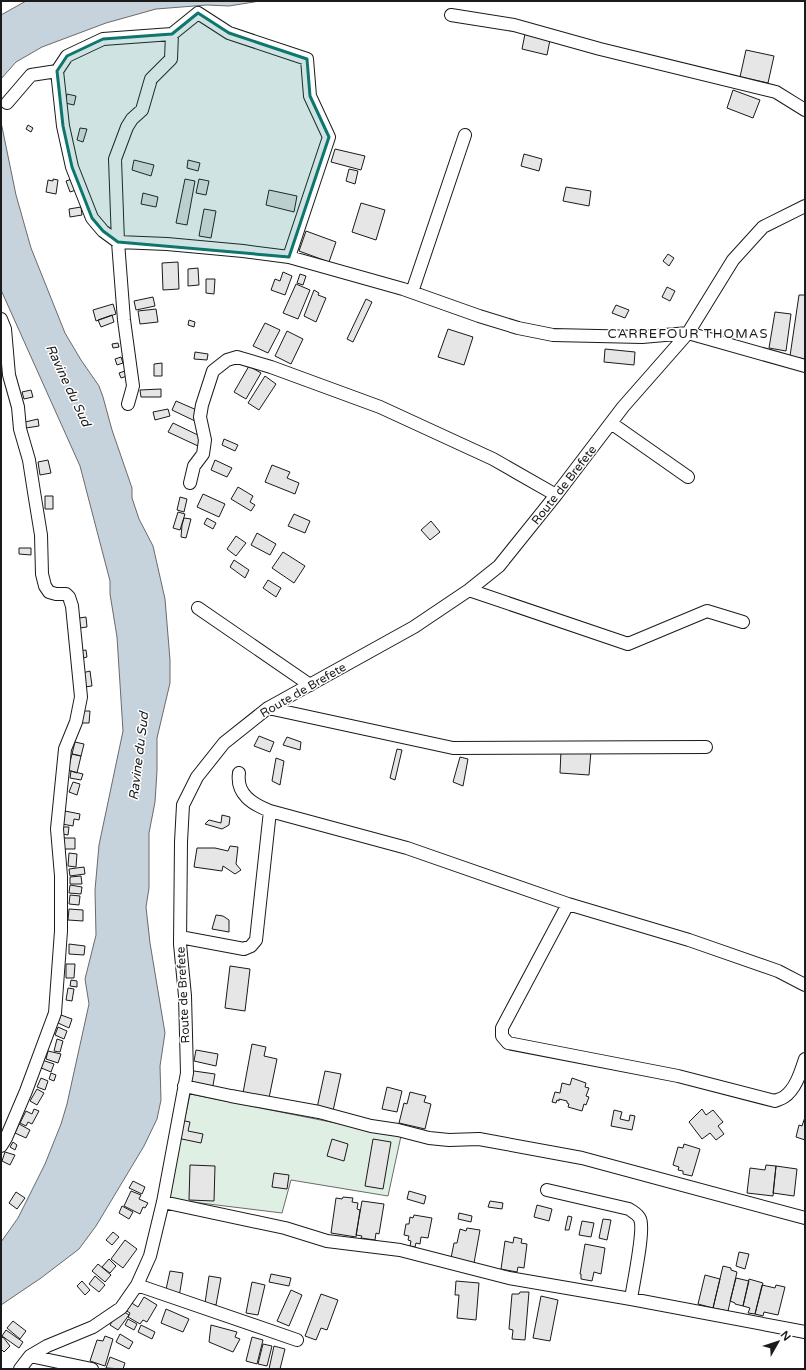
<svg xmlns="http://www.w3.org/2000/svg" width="806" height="1370" font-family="'Varela Round',sans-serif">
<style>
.green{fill:#e0efe3;stroke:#6a6a6a}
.water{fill:#c6d2dc;stroke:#6a6a6a}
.building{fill:#e6e6e6;stroke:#1a1a1a}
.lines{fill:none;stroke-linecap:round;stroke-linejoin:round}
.minor-casing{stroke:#1a1a1a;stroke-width:14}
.minor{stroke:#fff;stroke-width:12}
.marked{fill:#0f766e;fill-opacity:0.2;stroke:#0f766e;stroke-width:3;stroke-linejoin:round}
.labels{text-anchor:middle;stroke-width:3;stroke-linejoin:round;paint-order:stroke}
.street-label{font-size:12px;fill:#1a1a1a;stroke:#fff}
.neighbourhood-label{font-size:13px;letter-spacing:1px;fill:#1a1a1a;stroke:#fff}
.water-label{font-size:13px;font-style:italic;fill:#1a1a1a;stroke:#fff}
</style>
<rect width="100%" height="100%" fill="#fff"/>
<path class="green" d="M190,1094l211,42 -13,60 -97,-16 -9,33 -114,-14z"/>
<path class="water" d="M26,1h234l-31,5 -22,-1 -51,4 -50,14 -64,24 -26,15 -15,17v-64z
M1,122l15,73 15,53 34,85 16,27 18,26 4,11 9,33 20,58v10l7,21 14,27 12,53 5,61v23l-13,55v33l-2,31 -6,31v55l-3,19 4,36 15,90 -5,33 1,34 -4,19 -13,27 -48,80 -17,23 -38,29 -40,27v-63l17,-24 27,-54 16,-40 6,-20 22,-100 -4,-25 11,-44 -1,-45 4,-45 24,-114 -6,-94 -7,-43v-13l-30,-115 -79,-176z"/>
<path class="building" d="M525,34l25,6 -3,15 -25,-6z
M746,50l28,6 -6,27 -28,-6z
M733,90l27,10 -7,18 -26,-10z
M67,94l9,2 -2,9 -9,-2z
M28,125l5,3 -2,4 -5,-3z
M80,128l7,1 -4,13 -6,-2z
M335,149l30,7 -4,14 -30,-8z
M524,154l18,5 -3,12 -18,-5z
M134,160l20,5 -3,11 -19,-6z
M188,160l12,3 -2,8 -11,-3z
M349,169l9,2 -3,13 -9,-3z
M53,179l5,1 -2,14 -10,-2 2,-12 5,1z
M72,179l4,11 -6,2 -4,-11z
M185,179l10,2 -8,44 -11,-2z
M199,179l10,2 -3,14 -10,-2z
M566,187l25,4 -2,15 -26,-5z
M269,190l28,6 -3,16 -28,-7z
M143,193l15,4 -2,10 -15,-3z
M361,203l24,7 -9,30 -24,-8z
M81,207l1,8 -12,2 -1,-8z
M204,209l12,2 -5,27 -12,-2z
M306,231l30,11 -7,20 -30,-11z
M668,254l6,4 -5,8 -6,-5z
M178,262l1,27 -16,1 -1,-27z
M198,268l1,17 -11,1v-17z
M283,272l9,4 -7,19 -14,-5 4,-11 5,2z
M300,274l6,2 -3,9 -6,-2z
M206,279h9l-1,15 -8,-1z
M296,284l14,6 -12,29 -15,-6z
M667,287l8,4 -5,10 -8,-4z
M314,290l5,3 -1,2 8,3 -10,24 -12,-6z
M799,295h6v64l-15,-3z
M153,297l2,9 -19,4 -2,-9z
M366,299l6,3 -19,40 -6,-3z
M113,304l3,10 -20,7 -3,-11z
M616,305l13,5 -4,8 -13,-5z
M156,309l2,13 -18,2 -2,-13z
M775,312l16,2 -5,37 -17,-3z
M112,315l2,7 -13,5 -3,-7z
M189,320l6,2 -1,5 -6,-2z
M265,323l15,7 -12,23 -15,-7z
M448,329l25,8 -9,28 -26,-8z
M287,331l16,8 -12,25 -16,-8z
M118,343l1,4 -6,1 -1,-4z
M605,349l30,3 -1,13 -30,-3z
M195,352l13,2 -1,6 -13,-1z
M121,357l2,6 -6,2 -2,-6z
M162,363v13h-8v-12z
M249,366l12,7 -15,26 -12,-7z
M125,371l2,5 -6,2 -2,-5z
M265,376l11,8 -17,26 -11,-7z
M161,389v8h-20l-1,-7z
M31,390l2,7 -9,2 -2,-7z
M176,401l23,10 -4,10 -23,-11z
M168,409l2,7 -15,4 -2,-8z
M38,419l1,7 -13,2 -1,-6z
M173,423l29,14 -4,9 -30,-14z
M224,439l14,6 -3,6 -13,-6z
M48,460l3,13 -11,2 -2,-13z
M215,460l17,8 -5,9 -16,-7z
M272,465l18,7 -3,6 12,5 -4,11 -30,-12z
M238,487l15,9 -3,6 5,3 -4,6 -20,-12z
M203,494l22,10 -6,13 -22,-10z
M45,496h8v13h-8z
M180,497l7,2 -3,13 -7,-2z
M178,512l7,2 -5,16 -7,-2z
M294,514l16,7 -5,12 -17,-7z
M184,518l7,1 -5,19 -5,-1 1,-12z
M207,518l9,5 -3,6 -9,-5z
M431,521l9,11 -10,8 -9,-10z
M257,533l19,11 -6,11 -19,-10z
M236,536l10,7 -10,13 -9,-7z
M19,548h12v7l-12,-1z
M283,552l22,14 -11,17 -22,-15z
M234,560l15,10 -4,8 -15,-11z
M268,580l13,8 -5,9 -13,-9z
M86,617l1,10 -7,1 -1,-10z
M86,650l1,7 -8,2 -1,-8z
M90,671l2,15 -8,1 -2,-14z
M82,711h8l-1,12h-8z
M259,736l15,6 -4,10 -16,-6z
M287,737l14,5 -1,8 -17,-5z
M75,742l9,2 -3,12 -9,-2z
M397,749l5,1 -7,30 -5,-2z
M561,750l30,1 -2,24 -29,-2z
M72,754l9,2 -4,17 -9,-3z
M460,757l8,2 -5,27 -10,-4z
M276,758l8,3 -4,24 -8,-4z
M71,771l12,3 -2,6 -11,-2z
M73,782l7,2 -3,11 -8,-3z
M65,811l15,3 -1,6 -5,-1 -1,7 -11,-2z
M222,815l8,2 -1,8 -7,4 -17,-5 4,-4 12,3z
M62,827h7l-1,8 -6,-1z
M63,838h12v11h-12z
M230,846l8,1 -2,17 5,6 -6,4 -12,-8 -1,5 -28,-4 3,-19h18l13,3z
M69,853l8,1 -1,13 -8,-1z
M84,867l1,7 -15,2 -1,-7z
M81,876l1,8h-12v-7z
M70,885l12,2 -1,7 -12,-1z
M70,895l10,1 -1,9 -10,-1z
M69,909l14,1v11l-15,-1z
M216,915l7,1 6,4v12l-17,-3z
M69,944l16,2 -1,9 -15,-1z
M66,964h9l-1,14h-8z
M230,966l20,3 -5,42 -20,-3z
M71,980l6,1v6l-7,-1z
M68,988l6,1 -2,12 -6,-1z
M61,1015l11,4 -3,9 -11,-5z
M58,1027l9,4 -3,8 -9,-4z
M57,1039l6,2 -3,11 -6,-1z
M252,1044l14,3 -2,9 13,3 -8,39 -26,-5z
M196,1050l22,4 -2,12 -22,-5z
M48,1051l13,3 -3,9 -12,-4z
M42,1060l12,4 -3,8 -12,-5z
M187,1070l28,4 -3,17 -27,-4z
M325,1071l16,3 -8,37 -16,-3z
M51,1073l5,2 -2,6 -5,-2z
M41,1078l7,3 -3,9 -8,-3z
M572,1078l14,5 -1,4 4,1 -3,8 3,1 -3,8 -2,-1 -2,7 -14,-4 1,-3 -2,-1v-2l-8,-2v2l-2,-1 -1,3 -4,-1 3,-10 5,1 2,-10 8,2z
M387,1087l15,4 -5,21 -15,-3z
M37,1089l7,4 -7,12 -7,-4z
M410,1092l16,4 -2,6 7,2 -6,25 -26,-6 5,-20 3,1z
M34,1109l5,2 -7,13 -4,-2 -2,4 -6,-3 6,-12 6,3z
M702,1109l4,6 7,-5 10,12 -5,4 6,8 -8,6 -6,-7 -8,6 -13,-17z
M614,1110l8,2 -2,7 9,2 1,-6 5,1 -3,14 -21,-4z
M805,1117v23l-9,-3 3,-12 3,1z
M180,1120l10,2 -2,9 15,3 -2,9 -24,-5z
M19,1124l11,6 -4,8 -11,-5z
M332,1139l16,5 -4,17 -17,-5z
M373,1139l18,3 -8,47 -18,-3z
M13,1142l4,3 -2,5 -5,-3z
M684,1144l16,5 -8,27 -9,-2v-3l-5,-1 1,-3 -6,-2 5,-18 5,1z
M5,1152l10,3 -5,10 -8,-4z
M190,1165l25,1 -1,35 -25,-1z
M766,1165l10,1 -3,30 -26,-3 3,-25 15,2z
M776,1166l21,3 -3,27 -21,-3z
M274,1173l15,2 -2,14 -15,-2z
M133,1181l12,6 -3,7 -13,-6z
M131,1191l10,4 -2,4 9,4 -3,5 -2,-1 -3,7 -16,-8z
M409,1191l17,5 -2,8 -17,-5z
M16,1192l9,6 -8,11 -8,-6z
M343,1197l10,1 -1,4 6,1 -1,6 3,1 -4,27 -25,-4 5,-35 6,1z
M362,1201l22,3 -5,30 -3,-1 -1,7 -14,-2 1,-2 -6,-1z
M490,1201l13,2 -1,6 -14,-2z
M537,1205l15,4 -3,12 -15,-4z
M122,1206l11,6 -4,7 -10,-6z
M459,1213l13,3 -1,6 -13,-3z
M414,1215l18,3 -4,20 -7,-1 -1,7 -4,-1 -1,4 -5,-1 1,-5 -3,-1 1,-4 -5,-1 2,-11h3l1,-7 3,1z
M568,1216l4,1 -3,13h-4z
M603,1219l8,1 -4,20 -8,-2z
M582,1221l12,2 -3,14 -12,-2z
M467,1228l13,2 -6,33 -23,-5 3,-15h3l3,-14 6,2z
M113,1232l6,5 -7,8 -6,-5z
M514,1237l8,2 -1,4 6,1 -3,24 -6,-1 -1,5 -16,-3 4,-28 8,2z
M125,1240l12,9 -14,19 -12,-9z
M585,1244l20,4 -4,26 -7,-2 -2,9 -11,-2v-5h-1z
M739,1252l10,2 -4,15 -9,-3z
M109,1259l7,7 -6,7 -8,-6z
M98,1264l13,11 -6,7 -13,-11z
M723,1266l8,2v2l6,2 -9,39 -15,-3z
M170,1271l13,2 -4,24 -14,-3z
M271,1274l20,4 -2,8 -20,-4z
M705,1275l15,4 -7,29 -15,-4z
M95,1276l10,9 -6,7 -10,-8z
M209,1276l12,2 -5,27 -11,-2z
M736,1278l13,3 -6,25 -8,-2v-1l-5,-2z
M749,1279l14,4 -8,31 -7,-1 2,-5 -7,-2z
M82,1281l8,9 -5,5 -8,-9z
M456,1281l23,2 -3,37 -19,-2 2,-23h-4z
M252,1282l13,3 -7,30 -12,-2z
M762,1285l13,3 1,-3 9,2 -7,28 -14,-3 -1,4 -8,-2z
M291,1290l11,5 -13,31 -12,-5z
M520,1292h9l-4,48 -13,-1 1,-9 -4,-1 3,-35h7z
M321,1294l17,6 -11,30 -6,-2 -5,12 -11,-4z
M541,1296l17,4 -8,41 -17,-3z
M144,1297l13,8 -10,17 -4,-2 -3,4 -12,-7 2,-4 -8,-5 5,-8 11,7z
M120,1309l9,6 -11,15 -8,-5z
M166,1309l23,10 -6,13 -22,-9z
M128,1319l9,5 -3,6 -9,-5z
M13,1321l13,10 -6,8 -13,-11z
M141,1325l14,7 -3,7 -14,-7z
M211,1325l26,7 -2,5 5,2 -7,13 -24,-10z
M6,1330l17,12 -4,6 -17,-12z
M120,1334l13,8 -4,7 -13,-7z
M105,1336l8,3 -8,27 -15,-5 7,-21 6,1z
M3,1337l7,9 -6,6 -3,-3v-10z
M252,1337l11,3 -6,24 -11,-3z
M263,1344l9,2 -5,20 -9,-2z
M274,1346l11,3 -5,20h-11z
M110,1357l15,6 -2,6 -17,-1z"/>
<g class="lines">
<g class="minor-casing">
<path id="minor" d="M451,15l63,10 86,24 176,43 29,18
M57,71l6,55 9,41 20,51 11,13 15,11 49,2 76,7 46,6 114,32 76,27 39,12 35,7 89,2 46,-4 117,33
M7,103l24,-28 26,-4 10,-15 36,-17 69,-5 26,-21 31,20 78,26 3,37 19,41 -40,120
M412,292l53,-157
M1,319l4,10 4,46 9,32 2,22 9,31 5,32 7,43 1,39 3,12 4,6 7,2h10l3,3 3,9 9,91 -5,25 -11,27 -8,80 4,47v55l-6,82 -29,78 -20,47 -5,8
M128,404l5,-18 -9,-66 -6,-78 -3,-83 12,-32 5,-8 10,-9 9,-31 20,-20 1,-25
M611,423l77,54
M190,483l4,-17 9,-12 2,-14 -5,-23 2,-12 11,-34 14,-11 10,-3 34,10 109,40 113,52 63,36
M469,590l159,54 79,-33 36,11
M198,608l112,77
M268,708l185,40 253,-1
M239,773c-3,21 13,31 31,38
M568,904l-66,124v8l6,7 170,33 97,25c2,-1 6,-2 9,-4 12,-8 17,-26 21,-38
M180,937l64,12 7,-3 5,-6 14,-129 137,37 161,56 121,36 89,31 27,14
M184,1086l47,10 88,16 52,14 27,4 31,8 20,2 30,-1 103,19 223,60
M547,1190l82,19c4,3 9,5 11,10 5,11 -7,65 -9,80
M163,1202l122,26 42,13 73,9 109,28 122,21 174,33
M137,1285l160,55
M30,1356l62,13
M20,1369l10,-13 17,-10 46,-19 28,-19 16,-23 13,-29 13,-54 24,-129 -2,-77 -5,-52 1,-102 2,-37 14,-28 27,-34 44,-35 146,-81 55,-37 30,-24 57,-71 67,-88 65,-74 45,-73 30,-33 42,-21"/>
</g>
<use href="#minor" class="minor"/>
</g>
<path class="marked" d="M198,13l31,20 78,26 3,37 19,41 -40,120 -171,-15 -15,-11 -11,-13 -20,-51 -9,-41 -6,-55 10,-15 36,-17 69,-5z"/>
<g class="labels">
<g class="street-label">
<text transform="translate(564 485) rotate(-52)" y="4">Route de Brefete</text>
<text transform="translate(303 690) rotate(-30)" y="4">Route de Brefete</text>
<text transform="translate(183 995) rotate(-93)" y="4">Route de Brefete</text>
</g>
<g class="neighbourhood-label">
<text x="688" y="338">CARREFOUR THOMAS</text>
</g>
<g class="water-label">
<text transform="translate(69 385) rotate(65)" y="5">Ravine du Sud</text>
<text transform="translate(138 756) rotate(-83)" y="5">Ravine du Sud</text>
</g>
</g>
<rect width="806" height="1370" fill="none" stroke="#1a1a1a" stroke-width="4"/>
<g transform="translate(778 1342) rotate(51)" stroke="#ffffff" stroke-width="3" paint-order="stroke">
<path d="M0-3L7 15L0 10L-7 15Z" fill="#1a1a1a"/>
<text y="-6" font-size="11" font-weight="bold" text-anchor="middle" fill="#1a1a1a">N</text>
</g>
</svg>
